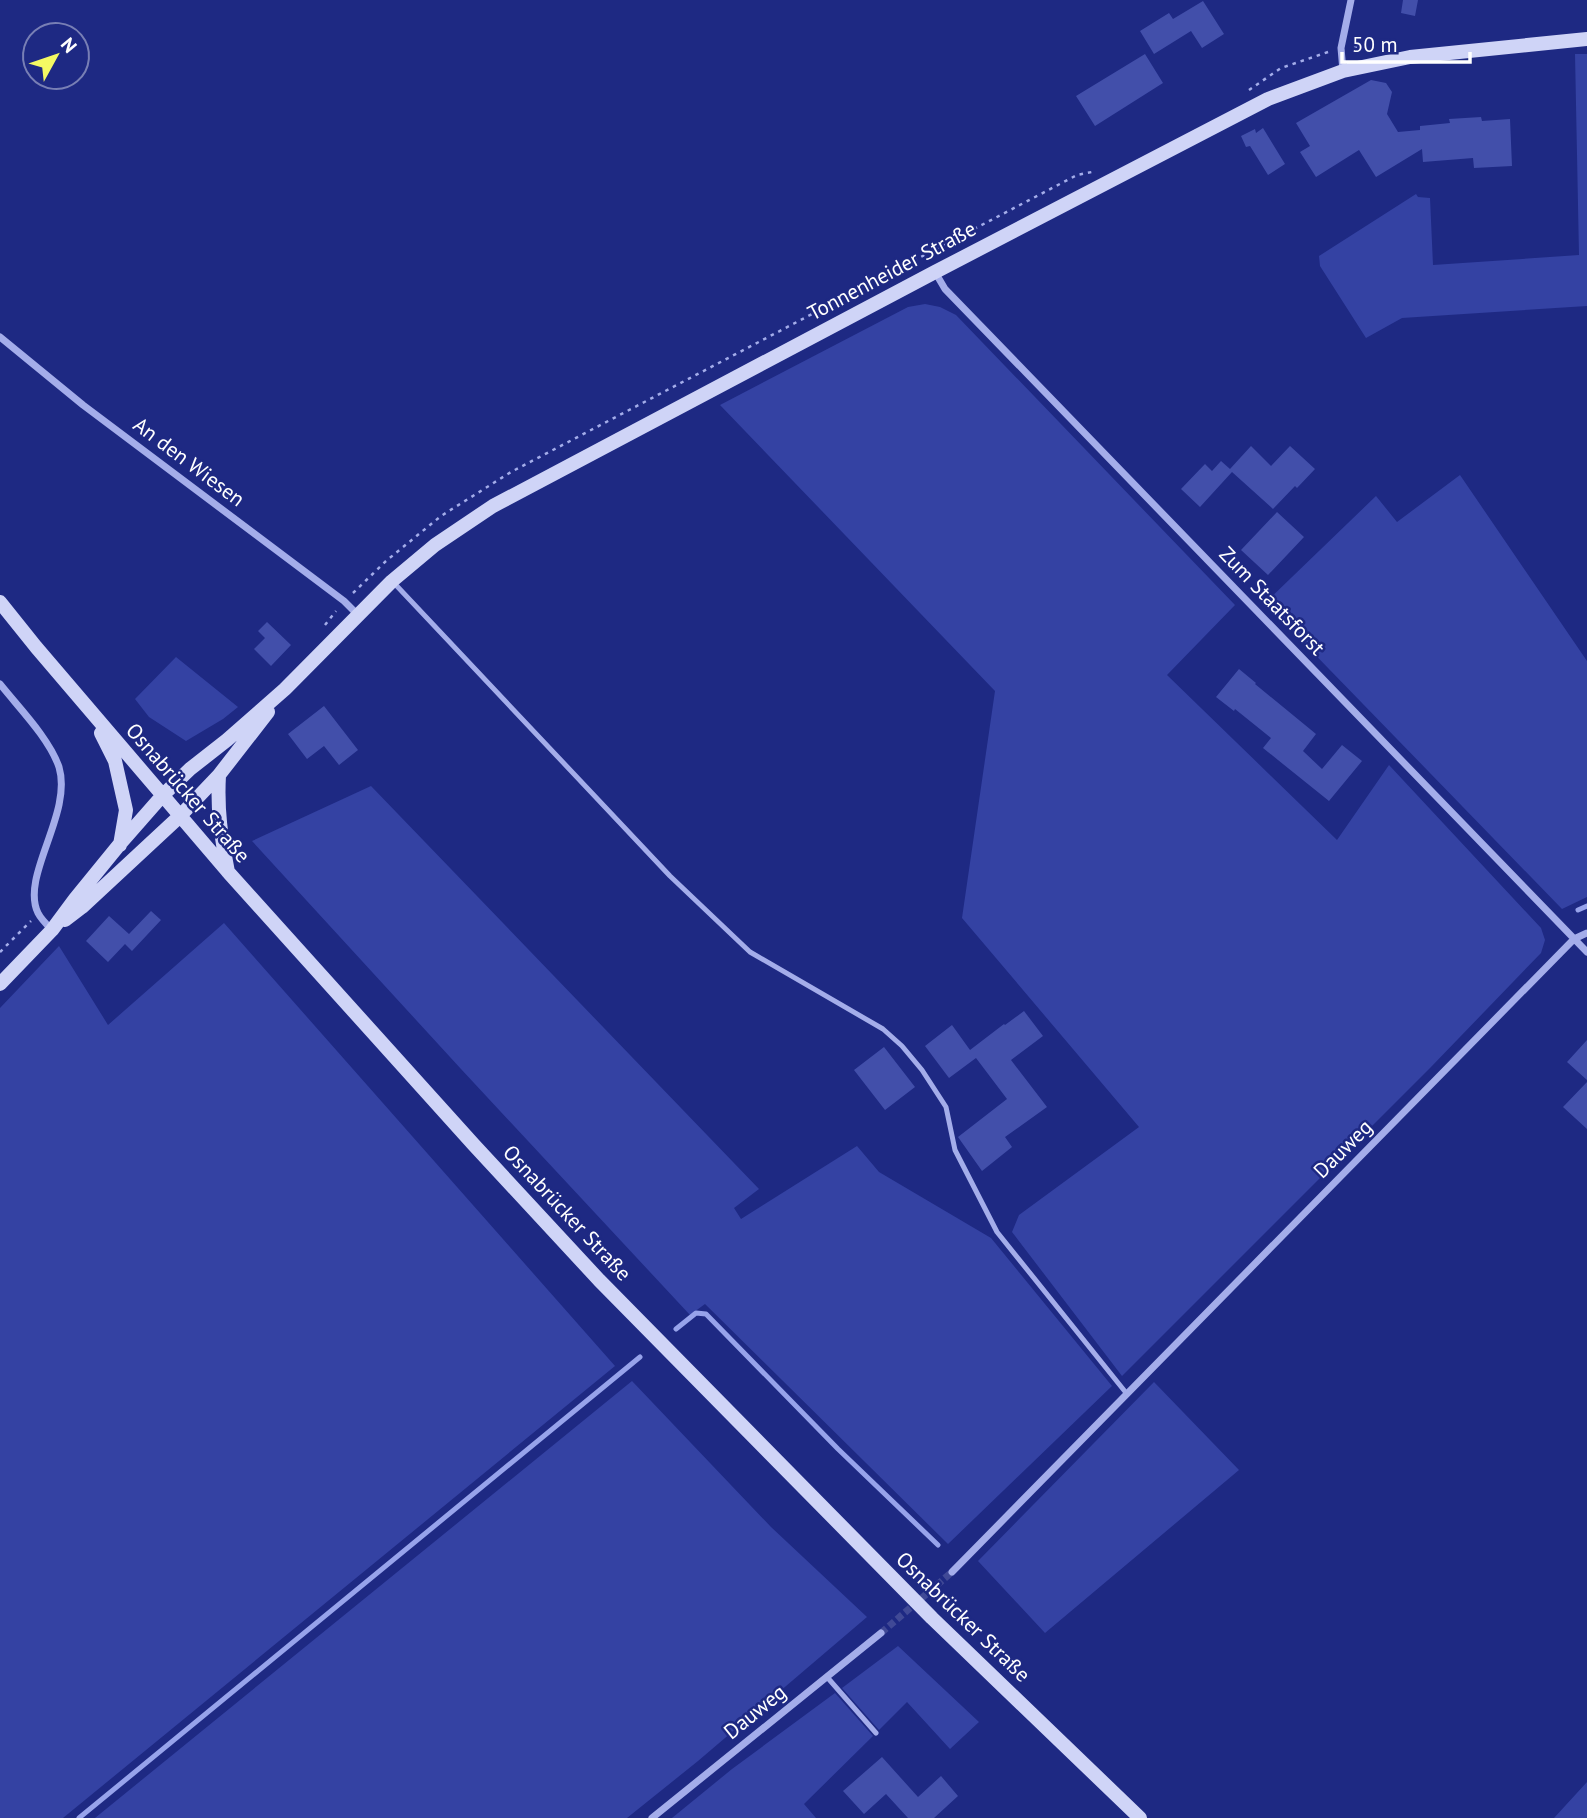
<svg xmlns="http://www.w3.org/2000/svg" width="1587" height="1818" font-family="'PT Sans',sans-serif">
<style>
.green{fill:#3442a3}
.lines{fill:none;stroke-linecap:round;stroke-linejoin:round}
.stream{stroke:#97a3eb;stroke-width:5}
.building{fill:#424faa}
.street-tunnel{stroke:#404996;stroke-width:7;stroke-dasharray:7 3.5;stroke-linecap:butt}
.path{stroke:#a4adea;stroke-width:2.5;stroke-dasharray:3.5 5;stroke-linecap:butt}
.lane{stroke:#a4adea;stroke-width:5}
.street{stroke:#a4adea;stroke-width:7}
.secondary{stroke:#cfd4f7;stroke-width:14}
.labels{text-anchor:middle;stroke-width:5;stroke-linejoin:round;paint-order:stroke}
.street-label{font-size:21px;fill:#fff;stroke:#1e2983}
</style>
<rect width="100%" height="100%" fill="#1e2983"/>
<path class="green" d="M1575,54h12v252l-185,12 -36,20 -46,-72 -1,-10 97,-62 2,3 12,1 3,67 146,-10z
M925,304l15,3 16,8 279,290 -68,70 170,165 52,-75 152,163 4,12 -4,13 -110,114 -309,309 -110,-144 7,-17 120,-88 -177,-209 33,-227 -275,-286 188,-98z
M1460,475l127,186v236l-25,12 -297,-306 111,-107 21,26z
M176,657l62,50 -15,12 -37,22 -37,-24 -14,-18z
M371,786l388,403 -25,19 7,11 116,-73 22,26 112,66 121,148 -164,158 -243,-240 -15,11 -229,-246 -209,-228z
M224,923l391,443 -552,452h-63v-810l59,-62 49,79z
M632,1381l139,146 96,90 -169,144 -71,57h-532z
M1154,1382l85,88 -194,163 -67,-72z
M898,1646l81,76 -29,27 -43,-47 -28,28 -37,-42z
M835,1693l38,43 -69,68 12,14h-144l60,-49z
M1587,1782v36h-33z"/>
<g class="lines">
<path class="stream" d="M1578,910l9,-4
M676,1329l20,-16 10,1 132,135 100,96
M79,1818l561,-461"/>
</g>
<path class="building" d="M1403,0h15l-3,16 -14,-3z
M1203,1l21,33 -22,14 -11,-17 -37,23 -14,-23 29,-18 4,6z
M1145,54l18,29 -68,43 -19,-30z
M1371,80l15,3 6,9 -5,22 11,18 22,-2v-4l30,-3 -1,-4 32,-2 1,4 28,-2 2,47 -38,2 -1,-10 -50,4 -1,-13 -46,28 -17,-27 -43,27 -16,-25 10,-6 -14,-23z
M1263,128l22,36 -17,11 -18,-29 -4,1 -5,-11 14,-7 1,4z
M1251,446l20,20 19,-20 25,23 -18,19 -2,-2 -22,23 -41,-37 -32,35 -19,-18 24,-25 7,7 9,-10 9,8z
M1277,512l27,25 -36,38 -27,-25z
M267,622l24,23 -20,21 -17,-17 11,-11 -7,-7z
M1239,669l17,14 -1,1 61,50 -13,17 19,18 20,-24 20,16 -33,40 -66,-53 8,-10 -36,-29 -1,2 -18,-14z
M324,706l34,44 -19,15 -15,-19 -17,13 -19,-25z
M151,911l10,9 -29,31 -7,-7 -17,18 -22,-21 23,-25 20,18z
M1024,1011l19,25 -32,24 36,47 -42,30 7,10 -30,24 -24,-34 49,-38 -31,-41 -27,20 -24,-32 27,-21 18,25 34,-26 1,1z
M1587,1040v40l-20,-18z
M884,1047l31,40 -30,23 -31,-40z
M1587,1082v47l-24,-22z
M882,1757l36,40 23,-21 17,20 -24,22h-26l-22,-24 -22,20 -21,-23z"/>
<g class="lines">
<path class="street-tunnel" d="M881,1633l71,-61"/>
<path class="path" d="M1354,46l14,3
M1249,90l32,-22 50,-17
M353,593l33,-32 55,-45 70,-44 566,-297 15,-3
M325,625l11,-14
M0,952l31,-31"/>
<path class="lane" d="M394,583l276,293 80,76 133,77 19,17 20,24 24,37 9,43 42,82 130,162
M827,1677l49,56"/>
<path class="street" d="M1343,71l-2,-23 10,-48
M935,272l10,17 642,663
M0,337l83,68 261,196 13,13
M0,684c19,24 49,54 59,83 14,47 -39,109 -21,146 3,6 9,12 14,17
M952,1572l622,-633 13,-6
M652,1818l229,-185"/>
<path class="secondary" d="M0,602l36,45 193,226 245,272 125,135 333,338 208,200
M101,733l14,28 11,49 -6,35
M219,775c-2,36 2,61 9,97
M65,920l17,-13 98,-91 39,-41 49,-63
M0,984l52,-54 23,-31 44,-54 43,-49 28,-27 37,-29 58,-51 107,-108 43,-36 58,-39 442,-234 333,-173 75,-28 67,-14 177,-18"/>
</g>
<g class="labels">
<g class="street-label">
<text transform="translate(892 271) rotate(-28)" y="7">Tonnenheider Straße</text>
<text transform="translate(189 462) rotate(37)" y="7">An den Wiesen</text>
<text transform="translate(1272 601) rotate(46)" y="7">Zum Staatsforst</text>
<text transform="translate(188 793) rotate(49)" y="7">Osnabrücker Straße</text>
<text transform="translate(1343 1149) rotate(-45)" y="7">Dauweg</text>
<text transform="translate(567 1213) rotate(47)" y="7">Osnabrücker Straße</text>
<text transform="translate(963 1617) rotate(44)" y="7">Osnabrücker Straße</text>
<text transform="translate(755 1712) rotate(-39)" y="7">Dauweg</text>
</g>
</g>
<g transform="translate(56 56) rotate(50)"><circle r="33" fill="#1e2983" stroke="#787fb5" stroke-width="2"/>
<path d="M0-5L12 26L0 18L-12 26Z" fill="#f4f963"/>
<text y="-10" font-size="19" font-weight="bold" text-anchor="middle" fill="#ffffff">N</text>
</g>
<path d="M1342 52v10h128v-10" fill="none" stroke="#ffffff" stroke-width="3.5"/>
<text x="1352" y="52" font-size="21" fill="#ffffff" stroke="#1e2983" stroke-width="5" paint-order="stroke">50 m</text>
</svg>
